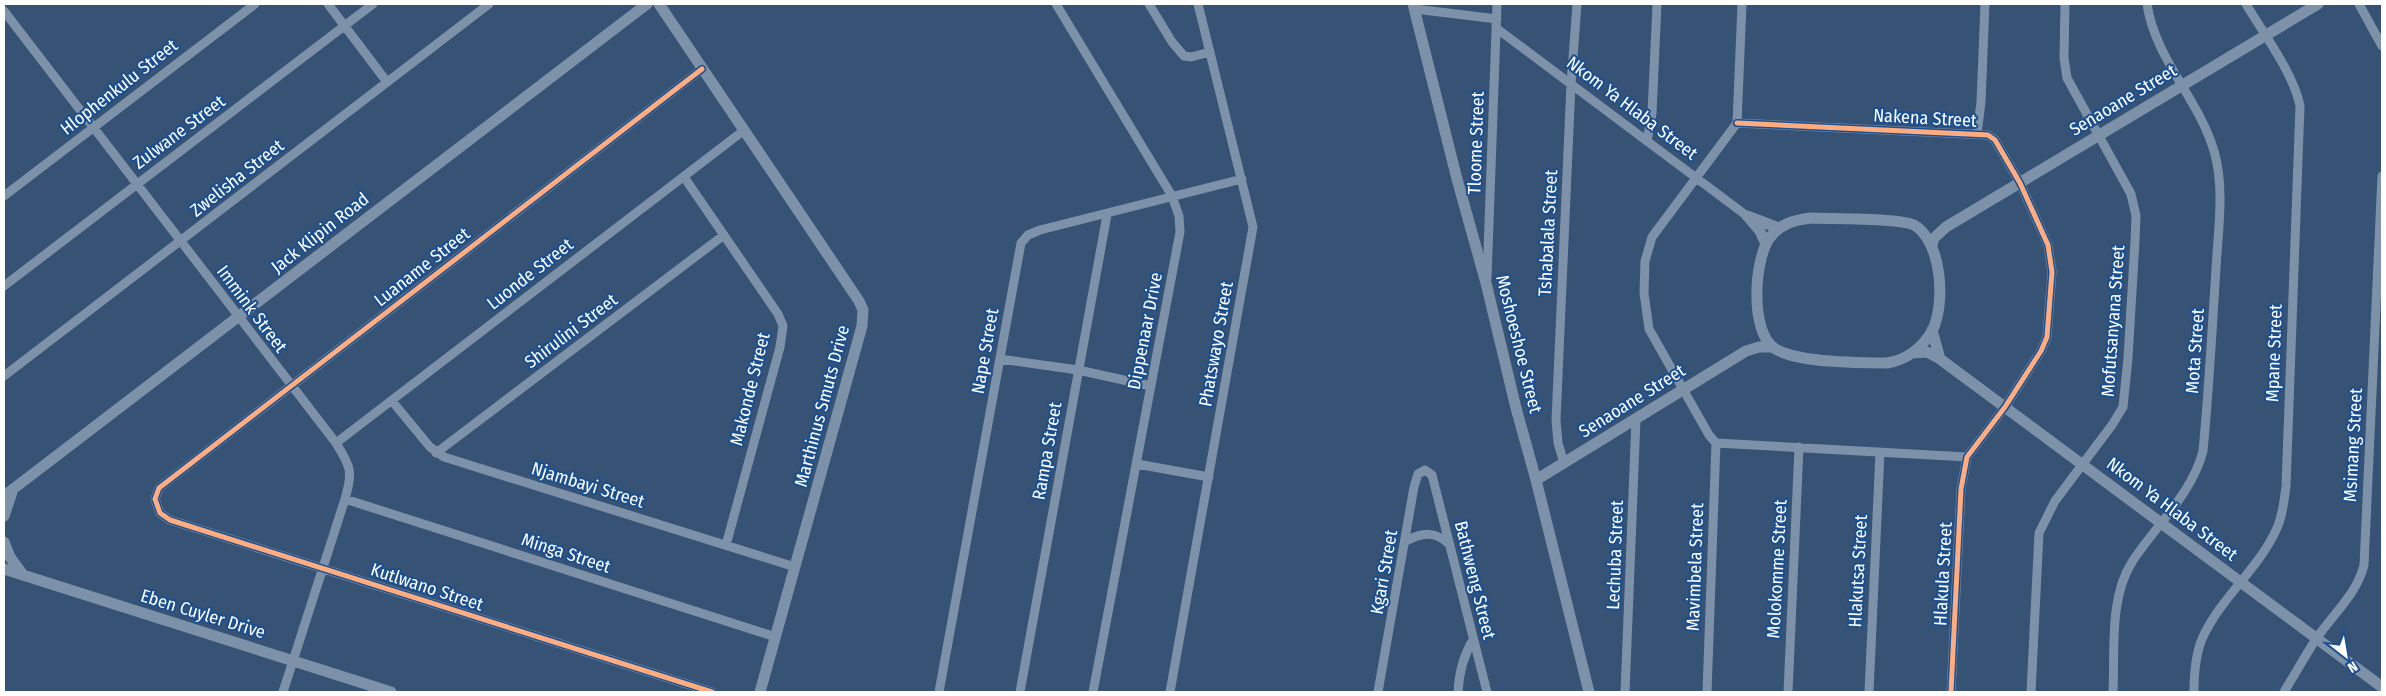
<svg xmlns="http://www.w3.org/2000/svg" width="2386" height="696" font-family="'Fira Sans Condensed',sans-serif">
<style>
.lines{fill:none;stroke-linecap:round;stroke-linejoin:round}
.minor{stroke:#7d92a8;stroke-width:9}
.tertiary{stroke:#7d92a8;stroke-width:11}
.cycleway-casing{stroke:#1b4f8f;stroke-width:8}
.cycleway{stroke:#ffac80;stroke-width:5}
.labels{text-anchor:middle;stroke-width:4;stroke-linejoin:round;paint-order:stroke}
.street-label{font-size:18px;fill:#fff;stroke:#1b4f8f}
</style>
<rect width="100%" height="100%" fill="#365274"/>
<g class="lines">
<path class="minor" d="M328,4l59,78
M1056,4l116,192 7,20 1,16 -87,460
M1149,4l23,38 12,14 7,1 19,-5
M2359,4l23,42
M1415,9l82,10
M4,11l332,432c15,24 17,29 9,56l-62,193
M1496,28l251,188
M702,69l-543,419 -4,11 5,14 10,7 542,172
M1737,123l251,12 7,5 25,43 28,62 4,27 -5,65 -6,14 -36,56 -38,50 -6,32 -10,203
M1737,123l-85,114 -7,24 -1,32 5,36 60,106 7,8 251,14
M1737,123l5,-119
M1977,134l4,-32 4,-98
M1647,141l5,-28 5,-109
M684,177l94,137 5,12 -3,21 -54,198
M4,196l251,-192
M1487,278l10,-274
M4,286l369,-282
M1000,359l78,11 73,16
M4,376l485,-372
M392,401l38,46 14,10 351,110
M336,443l407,-312
M436,453l288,-218
M1564,463l-6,-20 -2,-23 15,-336 6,-80
M1137,464l72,13
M345,499l431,138
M1406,541c17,-9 30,-10 44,4
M939,692l82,-449 7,-8 12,-5 202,-51
M1020,692l87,-477
M1170,692l83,-465 -55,-223
M1378,692l36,-205 4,-13 7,-4 7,5 55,217
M1458,692c1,-19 5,-36 15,-52
M1625,692l11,-273
M1707,692l9,-249
M1788,692l11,-245
M1869,692l11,-240
M2031,692l8,-159 16,-32 57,-76 11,-18 5,-49 7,-117 1,-25 -5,-22 -64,-116 -3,-20 1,-54
M2113,692c2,-41 -4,-94 19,-130 24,-37 60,-68 71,-111 6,-61 9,-122 13,-182 2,-38 9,-81 -2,-118 -15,-52 -59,-92 -67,-147
M2194,692c0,-18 1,-36 8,-53 18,-41 57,-70 75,-111 6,-13 7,-27 9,-42l14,-380c-6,-32 -37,-73 -54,-102
M2284,692c11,-18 21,-36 32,-53 17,-25 41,-45 48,-74l18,-389"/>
<path class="tertiary" d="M659,4l200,297 4,9 -1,16 -102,366
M1413,4l44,175 29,104 30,125 20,72 53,212
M1747,216l32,12
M1749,218l11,13 6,13
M1811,218c20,1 89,0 103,7 28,16 32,79 18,106 -10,17 -26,29 -45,32 -27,0 -91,0 -113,-15 -24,-17 -20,-87 -5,-109 10,-15 25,-19 42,-21z
M1932,247l1,-8 13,-12 372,-223
M1932,330l8,29
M1912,353l15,-1 13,7 442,328
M1536,480l210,-129 13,-4h14
M4,496l643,-492
M4,516l9,-27
M4,542l6,15 13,18
M4,569l387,123"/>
<g class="cycleway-casing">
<path id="cycleway" d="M702,69l-543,419 -4,11 5,14 10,7 542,172
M1737,123l251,12 7,5 25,43 28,62 4,27 -5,65 -6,14 -36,56 -38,50 -6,32 -10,203"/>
</g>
<use href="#cycleway" class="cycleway"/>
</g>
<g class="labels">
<g class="street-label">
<text transform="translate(119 87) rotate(-38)" y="6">Hlophenkulu Street</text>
<text transform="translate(2123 100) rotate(-31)" y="6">Senaoane Street</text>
<text transform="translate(1632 108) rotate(37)" y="6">Nkom Ya Hlaba Street</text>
<text transform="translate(1925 118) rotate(3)" y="6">Nakena Street</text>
<text transform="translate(179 132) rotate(-37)" y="6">Zulwane Street</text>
<text transform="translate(1476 143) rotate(-88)" y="6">Tloome Street</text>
<text transform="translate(237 178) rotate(-38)" y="6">Zwelisha Street</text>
<text transform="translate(320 233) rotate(-38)" y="6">Jack Klipin Road</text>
<text transform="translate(1548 233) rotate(-87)" y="6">Tshabalala Street</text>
<text transform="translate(422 267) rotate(-38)" y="6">Luaname Street</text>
<text transform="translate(530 274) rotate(-38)" y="6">Luonde Street</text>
<text transform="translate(252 309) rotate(53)" y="6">Immink Street</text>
<text transform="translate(2113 321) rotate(-86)" y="6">Mofutsanyana Street</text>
<text transform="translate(571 331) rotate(-37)" y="6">Shirulini Street</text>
<text transform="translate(1145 331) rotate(-79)" y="6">Dippenaar Drive</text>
<text transform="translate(1216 344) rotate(-80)" y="6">Phatswayo Street</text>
<text transform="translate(1519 344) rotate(76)" y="6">Moshoeshoe Street</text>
<text transform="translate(985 351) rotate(-80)" y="6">Nape Street</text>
<text transform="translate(2195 351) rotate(-86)" y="6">Mota Street</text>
<text transform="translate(2274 353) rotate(-88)" y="6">Mpane Street</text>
<text transform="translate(750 389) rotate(-76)" y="6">Makonde Street</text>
<text transform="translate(1632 401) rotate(-32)" y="6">Senaoane Street</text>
<text transform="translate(822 406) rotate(-75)" y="6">Marthinus Smuts Drive</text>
<text transform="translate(2353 445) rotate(-87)" y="6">Msimang Street</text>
<text transform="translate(1047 451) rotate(-80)" y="6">Rampa Street</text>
<text transform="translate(588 485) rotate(17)" y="6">Njambayi Street</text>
<text transform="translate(2172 509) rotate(37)" y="6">Nkom Ya Hlaba Street</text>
<text transform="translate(566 553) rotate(18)" y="6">Minga Street</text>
<text transform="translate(1615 555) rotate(-88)" y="6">Lechuba Street</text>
<text transform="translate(1695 567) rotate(-88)" y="6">Mavimbela Street</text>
<text transform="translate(1777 569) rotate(-87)" y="6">Molokomme Street</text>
<text transform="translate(1858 571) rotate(-87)" y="6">Hlakutsa Street</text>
<text transform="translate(1384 572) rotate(-80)" y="6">Kgari Street</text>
<text transform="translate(1943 574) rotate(-87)" y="6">Hlakula Street</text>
<text transform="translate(1475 580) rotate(76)" y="6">Bathweng Street</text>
<text transform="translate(427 587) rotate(18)" y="6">Kutlwano Street</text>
<text transform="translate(203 614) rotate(17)" y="6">Eben Cuyler Drive</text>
</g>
</g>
<rect width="2386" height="696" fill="none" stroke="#ffffff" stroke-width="10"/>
<g transform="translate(2346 656) rotate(149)" stroke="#1b4f8f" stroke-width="4" paint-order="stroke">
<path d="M0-4L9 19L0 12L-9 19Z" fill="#ffffff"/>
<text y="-8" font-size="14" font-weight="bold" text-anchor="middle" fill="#ffffff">N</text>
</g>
</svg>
